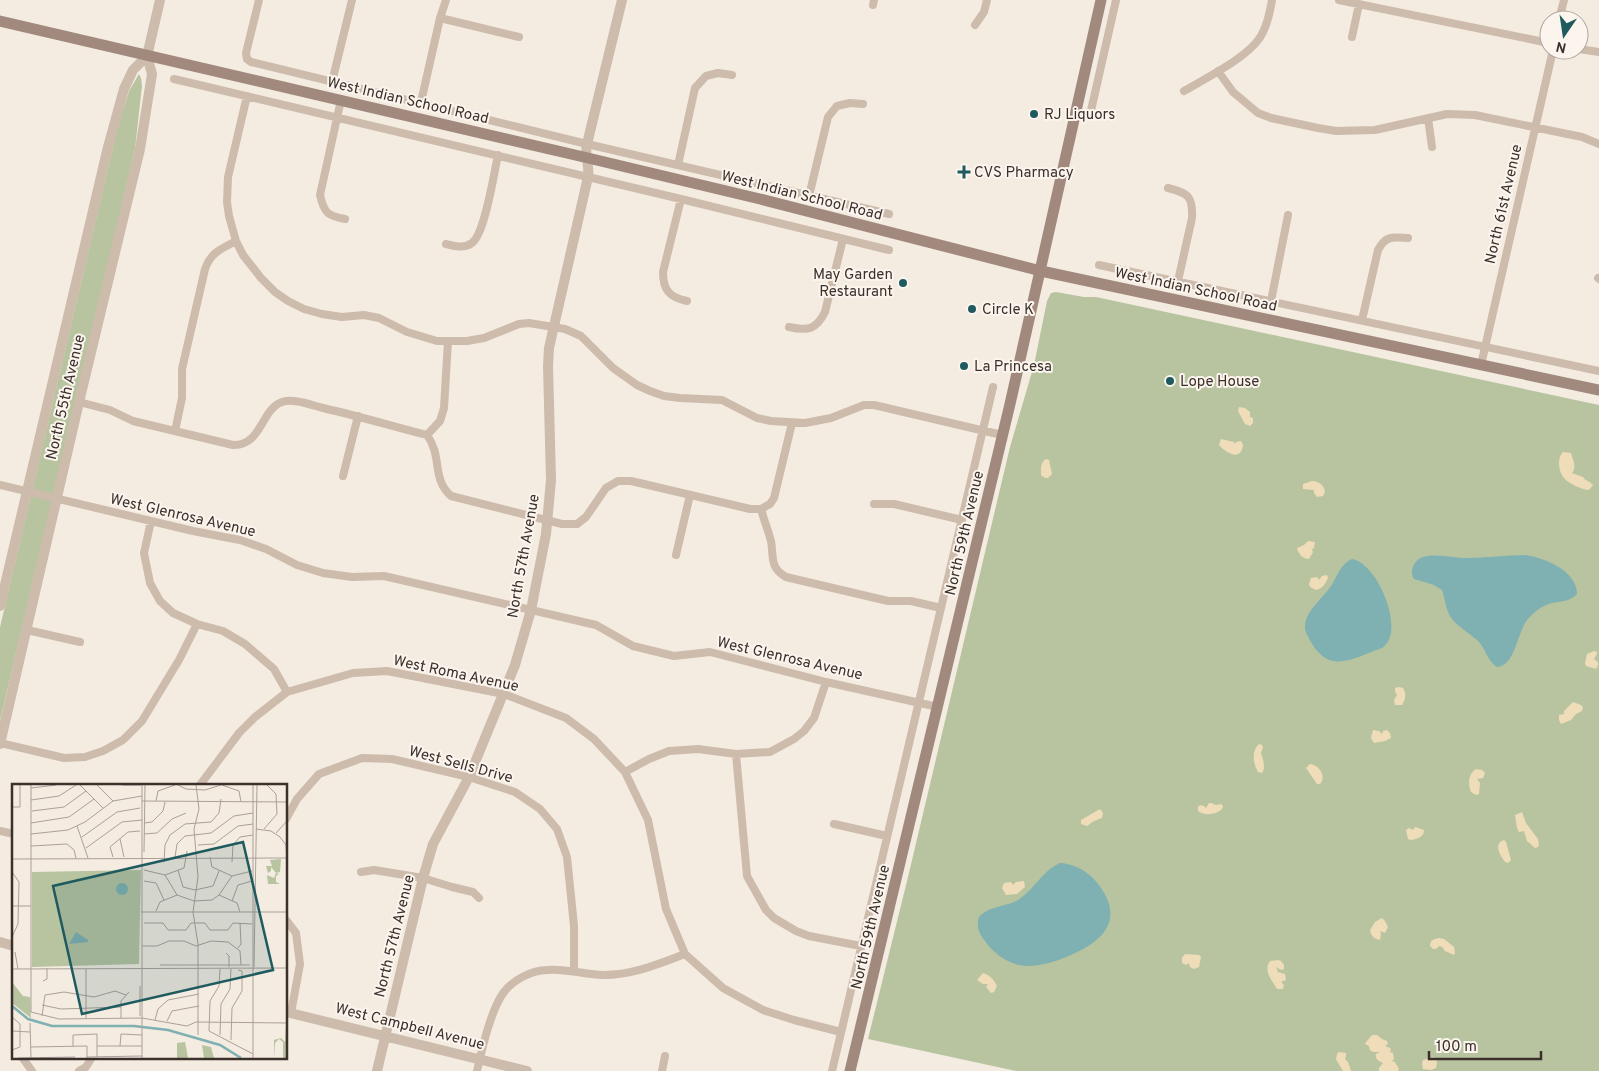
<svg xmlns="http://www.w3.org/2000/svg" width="1599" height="1071" font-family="Overpass,sans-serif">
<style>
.green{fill:#b8c4a0}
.sand{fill:#efdcb8}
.water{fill:#7fb0b2}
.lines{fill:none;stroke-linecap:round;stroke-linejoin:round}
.minor{stroke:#cdbbac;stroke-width:8}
.tertiary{stroke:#cdbbac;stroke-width:10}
.secondary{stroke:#a18a7d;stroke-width:11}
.poi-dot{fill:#1f5a5e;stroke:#fbf5ee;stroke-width:2}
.labels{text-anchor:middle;stroke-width:4;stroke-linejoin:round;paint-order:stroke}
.street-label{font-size:15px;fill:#3b302b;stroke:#fbf5ee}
.poi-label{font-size:15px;fill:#3b302b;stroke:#fbf5ee;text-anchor:start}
.inset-river{fill:none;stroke:#7fb0b2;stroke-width:2.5}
.inset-road{fill:none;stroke:#aaa098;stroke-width:1}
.view{fill:#1f5a5e;fill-opacity:0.15;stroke:#1f5a5e;stroke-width:2.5}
.inset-edge{fill:none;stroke:#3b302b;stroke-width:2.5}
</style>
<rect width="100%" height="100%" fill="#f4ebe1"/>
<path class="green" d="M139,74l2,4 1,8 -7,63 -135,572v-94l117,-497 12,-39z
M1056,292l28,5h12l503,108v666h-583l-148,-32 40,-162 102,-430 24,-82 13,-64 4,-8z"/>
<path class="sand" d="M1239,407l6,1 5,4v5l3,1v5l-3,3 -5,-2 -7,-13z
M1221,439l13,3 1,2 1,-2 5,-1 2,4c-2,17 -17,8 -24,0z
M1563,452l8,1c2,7 6,14 1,20l11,4c2,4 7,4 10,8l-4,5c-7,0 -21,-7 -25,-12 -6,-7 -7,-20 -1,-26z
M1046,459l3,1 3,14 -4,4h-3l-4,-3c0,-7 -1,-12 5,-16z
M1312,481c7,0 12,4 13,11l-2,4 -6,1 -3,-4v-3l-11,-1v-5z
M1308,541l7,1 -1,6 -2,1 1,3 -4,7c-6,0 -11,-5 -12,-11l7,-3z
M1327,575l1,3c-3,6 -5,10 -12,12l-6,-3 -1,-3 2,-6 6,-1 2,3 3,-4z
M1594,651l3,1v2l-3,5 4,3v3l-2,4 -10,-3 -1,-3 2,-9z
M1399,687l4,1c4,6 2,12 -1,17h-7l-1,-5 3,-5 -2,-4v-3z
M1573,702l8,3 2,2 -1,4 -6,3 -5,6 -10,4 -2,-4v-5l5,-1v-3z
M1373,730l6,1 3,3 1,-3 4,-1 3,3 1,5 -6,3 -11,2 -3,-5z
M1259,744l3,1 1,2 -2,6c2,6 5,15 1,20l-4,-1c-5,-9 -7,-21 1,-28z
M1310,764c9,1 17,12 10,20h-3l-11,-16z
M1476,769l6,1 3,3 -2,5 -6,1 3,4 -1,11 -3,1 -5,-3c-3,-8 -3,-18 5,-23z
M1209,803h2l5,2 5,-1 2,2 -1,3c-6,6 -17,7 -24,2v-4l2,-2 4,1 2,2z
M1100,809l3,4 -1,5 -8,3 -7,5 -6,-2v-4z
M1522,812l4,11 12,16 1,6 -1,2 -3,1 -8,-7 -3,-10 -5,1 -2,-4 -2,-13z
M1415,827l9,3c0,7 -7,9 -13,10l-3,-1 -2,-9 3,-2 4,2z
M1504,840l2,2 5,18 -3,3 -3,-1c-5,-7 -12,-18 -1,-22z
M1024,881l1,6 -8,7 -11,1 -4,-7 2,-5 7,-1 2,3 3,-3z
M1382,918l3,3 3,6 -3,6 -5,-2 1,3 -1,6c-6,-1 -9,-4 -10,-10l5,-8z
M1439,938l5,1 10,8 1,6 -1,2 -9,-4 -3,-4 -3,-1 -3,3h-3l-3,-3c0,-6 4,-7 9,-8z
M1185,954l14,1 2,2 -2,10 -5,2 -4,-2 -1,-4 -3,2 -4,-2v-5z
M1278,960l3,1 3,4v4l-3,1 -5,-3 2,5 7,2 1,6 -5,2 3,3 -1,4h-6c-5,-9 -14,-18 -7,-28z
M983,973c7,2 11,7 14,13l-3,6 -3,1 -5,-6 2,-3h-5l-6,-4z
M1372,1035h5l5,4 5,2 1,3 -3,2 5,2 1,2 -1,2 3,1 1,6 -2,2 3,1 4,7 -1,2h-19v-3l4,-5c-5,-2 -8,-4 -7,-9l4,-2h-7l-3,-2 -1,-4 -4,-2 1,-2z
M1339,1052l7,1v3l-1,3 3,3 3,9h-8l-7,-12 1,-5z
M1433,1057l3,2 1,4 -1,5 -5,2 -8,-1 -1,-5 1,-4z"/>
<path class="water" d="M1526,555c19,3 51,16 51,39 -6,8 -19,7 -28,10 -9,3 -16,9 -22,16 -10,14 -12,46 -30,47 -9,-5 -11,-17 -18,-25 -9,-9 -22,-15 -29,-26 -5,-9 -5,-18 -8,-26l-8,-5 -20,-6c-5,-8 0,-19 9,-22 13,-4 30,1 44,1 19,0 39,-3 59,-3z
M1352,559c25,3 55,73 30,89 -27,9 -52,28 -71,-6 -4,-7 -8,-13 -5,-22 4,-13 17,-22 25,-34 6,-9 10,-23 21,-27z
M1060,863c19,1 34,13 43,28 22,36 -9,55 -39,67 -14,5 -30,10 -45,7 -13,-3 -27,-13 -34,-24 -6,-7 -9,-15 -6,-24 9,-11 27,-10 39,-17 16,-10 25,-30 42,-37z"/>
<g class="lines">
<path class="minor" d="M259,0l-13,53 1,6 4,3 336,82 302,70
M1339,0l210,43
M873,5l1,-5
M440,18l79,19
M1559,20l5,-20
M975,25l9,-13 3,-12
M1352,37l7,-33
M1579,49l20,3
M1218,71l15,21 25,21 13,5 47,10 18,3 39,-1 72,-16 28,1 107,22 17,7
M174,79l507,120 208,51
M332,82l20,-82
M1184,91c22,-13 67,-35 78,-57 6,-11 8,-22 10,-34
M247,96l-19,81 -1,25 2,14 7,25 7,14 18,23 14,14 13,9 16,8 18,5 20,3 22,-2 15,3 28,14 30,9h30l17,-3 35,-14 10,-1 36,6 16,7 32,32 24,17 13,6 14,5 16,2 42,2 35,18 14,3 34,2 26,-5 33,-13h10l128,30
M341,100l-21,95c4,18 8,21 25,24
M421,102l19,-84 6,-18
M1090,115l26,-115
M1428,118l4,29
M678,165l17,-77 11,-12 12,-3 14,2
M1168,188c20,5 25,8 24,30l-14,63
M809,196l19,-79 9,-11 13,-3 13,1
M681,199l-18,73c0,18 6,25 24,29
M446,244c8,2 18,5 26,-1 13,-9 22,-70 26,-88
M1099,265l500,106
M1598,278l1,1
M1271,301l17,-86
M1362,320l16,-70c8,-15 15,-13 30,-12
M789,327c19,4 27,3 36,-15l18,-73
M1481,365l72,-315
M79,402l31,8 23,11 100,24c29,1 28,-36 49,-43 12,-4 29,3 41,6 35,8 69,18 104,27 16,22 4,43 24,61l111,28h15l9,-7 20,-29 12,-7h13l119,28h11c3,11 7,21 10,32 3,16 -2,26 15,36l102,24h23l30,7
M175,431l7,-33v-29l23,-100c6,-17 16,-20 31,-28
M427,435l13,-14 4,-13 4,-67
M343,476l15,-60
M0,485l193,46 47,9 26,9 31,16 26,8 29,4 32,-1 212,49 37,21 41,10 36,-4 116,30 112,25
M874,504h20l68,16
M761,509l9,-5 4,-6 18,-75
M151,521l-7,32 6,30 10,18 13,12 24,11 26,7 22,13 29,25 13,23
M676,555l14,-60
M27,630l53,12
M0,743l64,15 21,-1 18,-6 20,-11 19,-19 37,-61 18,-36
M736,754l11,122 19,34 8,8 22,13 13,5 52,10
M625,772l24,-13 20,-8 29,-2 38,5 34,-2 24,-13 10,-8 10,-13 12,-36
M200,785l39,-52 16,-16 32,-25 66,-19 34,-2 117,23 62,24 28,21 31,33 23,48 18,89 19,45 38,34 40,22 31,10 47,12
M286,819l11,-20 22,-25 43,-16 30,1 77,18 46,15 25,17 17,20 10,28 7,69v44
M834,824l53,12
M0,831l14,3
M361,872l13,-2 49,8 29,9 21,5 6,6
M286,920l10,13 4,31 -9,49
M22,1057l10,14
M79,1071l7,-4 6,-10
M477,1071c5,-22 14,-62 27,-79 9,-12 28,-22 43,-22 19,-2 38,5 57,5 29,0 54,-11 81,-21
M662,1071l3,-15
M832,1071l161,-684"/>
<path class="tertiary" d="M0,606l108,-459 16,-58 9,-19 14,-14
M0,744l79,-342 61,-253 12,-75 -5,-18 13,-56
M0,942l14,4
M286,1012l241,59
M377,1071l46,-193 10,-34 36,-67 46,-112 16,-55 15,-76 5,-54 -3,-114 1,-18 39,-171c2,-11 -4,-23 -1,-33l35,-144"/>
<path class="secondary" d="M0,21l588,137 172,41 281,72 558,119
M850,1071l160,-667 91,-404"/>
</g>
<g class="poi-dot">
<circle cx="1034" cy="114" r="5"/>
<path d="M961.5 164.5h5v5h5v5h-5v5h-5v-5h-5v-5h5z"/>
<circle cx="903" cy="283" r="5"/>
<circle cx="972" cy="309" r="5"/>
<circle cx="964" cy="366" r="5"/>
<circle cx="1170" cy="381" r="5"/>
</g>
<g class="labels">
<g class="street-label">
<text transform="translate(408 100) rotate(13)" y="5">West Indian School Road</text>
<text transform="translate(802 195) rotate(14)" y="5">West Indian School Road</text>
<text transform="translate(1503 204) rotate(-77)" y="5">North 61st Avenue</text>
<text transform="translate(1196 289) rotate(12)" y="5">West Indian School Road</text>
<text transform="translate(65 397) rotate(-77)" y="5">North 55th Avenue</text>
<text transform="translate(183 515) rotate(13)" y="5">West Glenrosa Avenue</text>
<text transform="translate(964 533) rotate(-77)" y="5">North 59th Avenue</text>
<text transform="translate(523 556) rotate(-80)" y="5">North 57th Avenue</text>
<text transform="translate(790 658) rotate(13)" y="5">West Glenrosa Avenue</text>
<text transform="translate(456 673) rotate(12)" y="5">West Roma Avenue</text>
<text transform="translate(461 764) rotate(15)" y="5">West Sells Drive</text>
<text transform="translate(870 927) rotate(-77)" y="5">North 59th Avenue</text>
<text transform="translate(394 936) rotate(-76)" y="5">North 57th Avenue</text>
<text transform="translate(410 1026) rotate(14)" y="5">West Campbell Avenue</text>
</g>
<g class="poi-label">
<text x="1044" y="119">RJ Liquors</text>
<text x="974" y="177">CVS Pharmacy</text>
<text x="893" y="279" text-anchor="end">May Garden<tspan x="893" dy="17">Restaurant</tspan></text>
<text x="982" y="314">Circle K</text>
<text x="974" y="371">La Princesa</text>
<text x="1180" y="386">Lope House</text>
</g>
</g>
<g transform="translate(12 784)">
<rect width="275" height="275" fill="#f4ebe1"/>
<path d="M269,75l-1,13 -4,1 3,1 -3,2v6l4,2h-12l-1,-9 7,3 2,-5 -5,-6v4l-3,2 -2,-7h6l-2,-6zM129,86l-2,94 -107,3v-95zM0,198l11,14 7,1 1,21 -19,-15zM273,240l2,34h-4v-16l-4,-3 -4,4 -1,15v-18l7,-2 4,4zM173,258l3,16h-11v-15zM190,261l9,2 3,11h-10z" fill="#b8c4a0"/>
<path d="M104 105a6 6 0 1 1 12 0a6 6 0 1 1-12 0ZM64,148l12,8v2l-19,2z" fill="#7fb0b2"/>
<path class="inset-river" d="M0,222l16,13 24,7h82l34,4 52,15 21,13"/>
<path class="inset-road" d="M19,1v227l28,7 83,-1 45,8 9,-4 91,1M68,1l23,23M85,1l16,16M110,1h19M166,1l8,4 19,1 16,-5M184,1l3,24 -5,20 4,48 -5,35 5,32v91M210,1l17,6 2,11M19,4l25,-3M19,16l28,-4 17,-11M130,17l145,1M144,17l2,-10 17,-6M0,23h8v-22M20,27l32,-4 22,-16M19,39l38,-6 25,-18M132,39l8,-1 11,-11 2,-9M65,42l11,32M244,45l15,2 9,6 6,8 1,13M252,45l13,-15 -1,-20 -9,-9M264,49l11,-12M19,50l37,-4 17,-8 28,-21 29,-5M132,50l13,-1 15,-14 14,-6M70,53l35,-25 23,-4M108,55l4,18M186,61l16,-1 24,-18 15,-2M19,62l36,-2 7,6 2,8M74,64l36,-26 20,-2M132,68l1,-67M101,73l-3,-10 18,-15 12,-1M163,73l2,-13 8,-8 26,-3 23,-17 19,-3M198,73l2,10 20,9M0,75l275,-1M152,78l1,-17 5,-10 15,-11 26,-2 8,-9 2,-14M220,78l1,-17 7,-8 13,-2M132,86l21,5 12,20 17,6 18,-1 7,-5 13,-19 20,-5M166,86l5,17 12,3 18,-4 6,-15M0,88l7,10 -1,42 -6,13M153,91l19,-7 3,-17M132,97l12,2 8,17M207,111l18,8 3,9M220,117l6,-16 14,-4M0,122h19M144,127l4,-9 17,-7M129,128h146M132,139h19l5,7h18l5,-7h14l5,7h18l5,-7 19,1M275,157v54M130,162h15l12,-5h15l12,5 15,-5 17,1 12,9 1,14M226,164l3,-4 -1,-21M3,168l3,17M214,169l3,3v11M148,181h90M242,183l3,-182M0,185l275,-1M74,185v49M208,185l-1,17 -9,15 -1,30 44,23M31,197l4,-2v-11M128,202v30M33,211l19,-3 30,5 21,-6 11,4M30,221l19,4 60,-2M30,232l3,-21M0,233l8,7v23l-8,3M109,234v-17l8,-9M143,236l3,-11 10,-9 31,-6M155,237l5,-10 27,-5M18,239l1,35M0,247l18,1M208,251l1,-31 9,-15 1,-20M219,256l1,-32 10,-17v-20l-4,-1M61,262v-11l24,-1v23M85,262h45M108,262l1,-12 21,1M19,263l56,-1v12M75,273l55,-1M6,274l57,-1M130,274v-273M241,274v-273"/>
<path class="view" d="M231,58l30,128 -191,44 -29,-128z"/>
<rect width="275" height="275" class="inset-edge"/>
</g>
<g transform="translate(1564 35) rotate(193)"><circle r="24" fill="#fbf5ee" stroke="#aea6a0"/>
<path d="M0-4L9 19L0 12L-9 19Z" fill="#1f5a5e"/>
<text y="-8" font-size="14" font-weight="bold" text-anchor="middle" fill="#3b302b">N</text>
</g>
<path d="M1429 1051v8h112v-8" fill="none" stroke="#3b302b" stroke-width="2.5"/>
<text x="1436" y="1051" font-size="15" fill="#3b302b" stroke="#fbf5ee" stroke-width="4" paint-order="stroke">100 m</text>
</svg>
